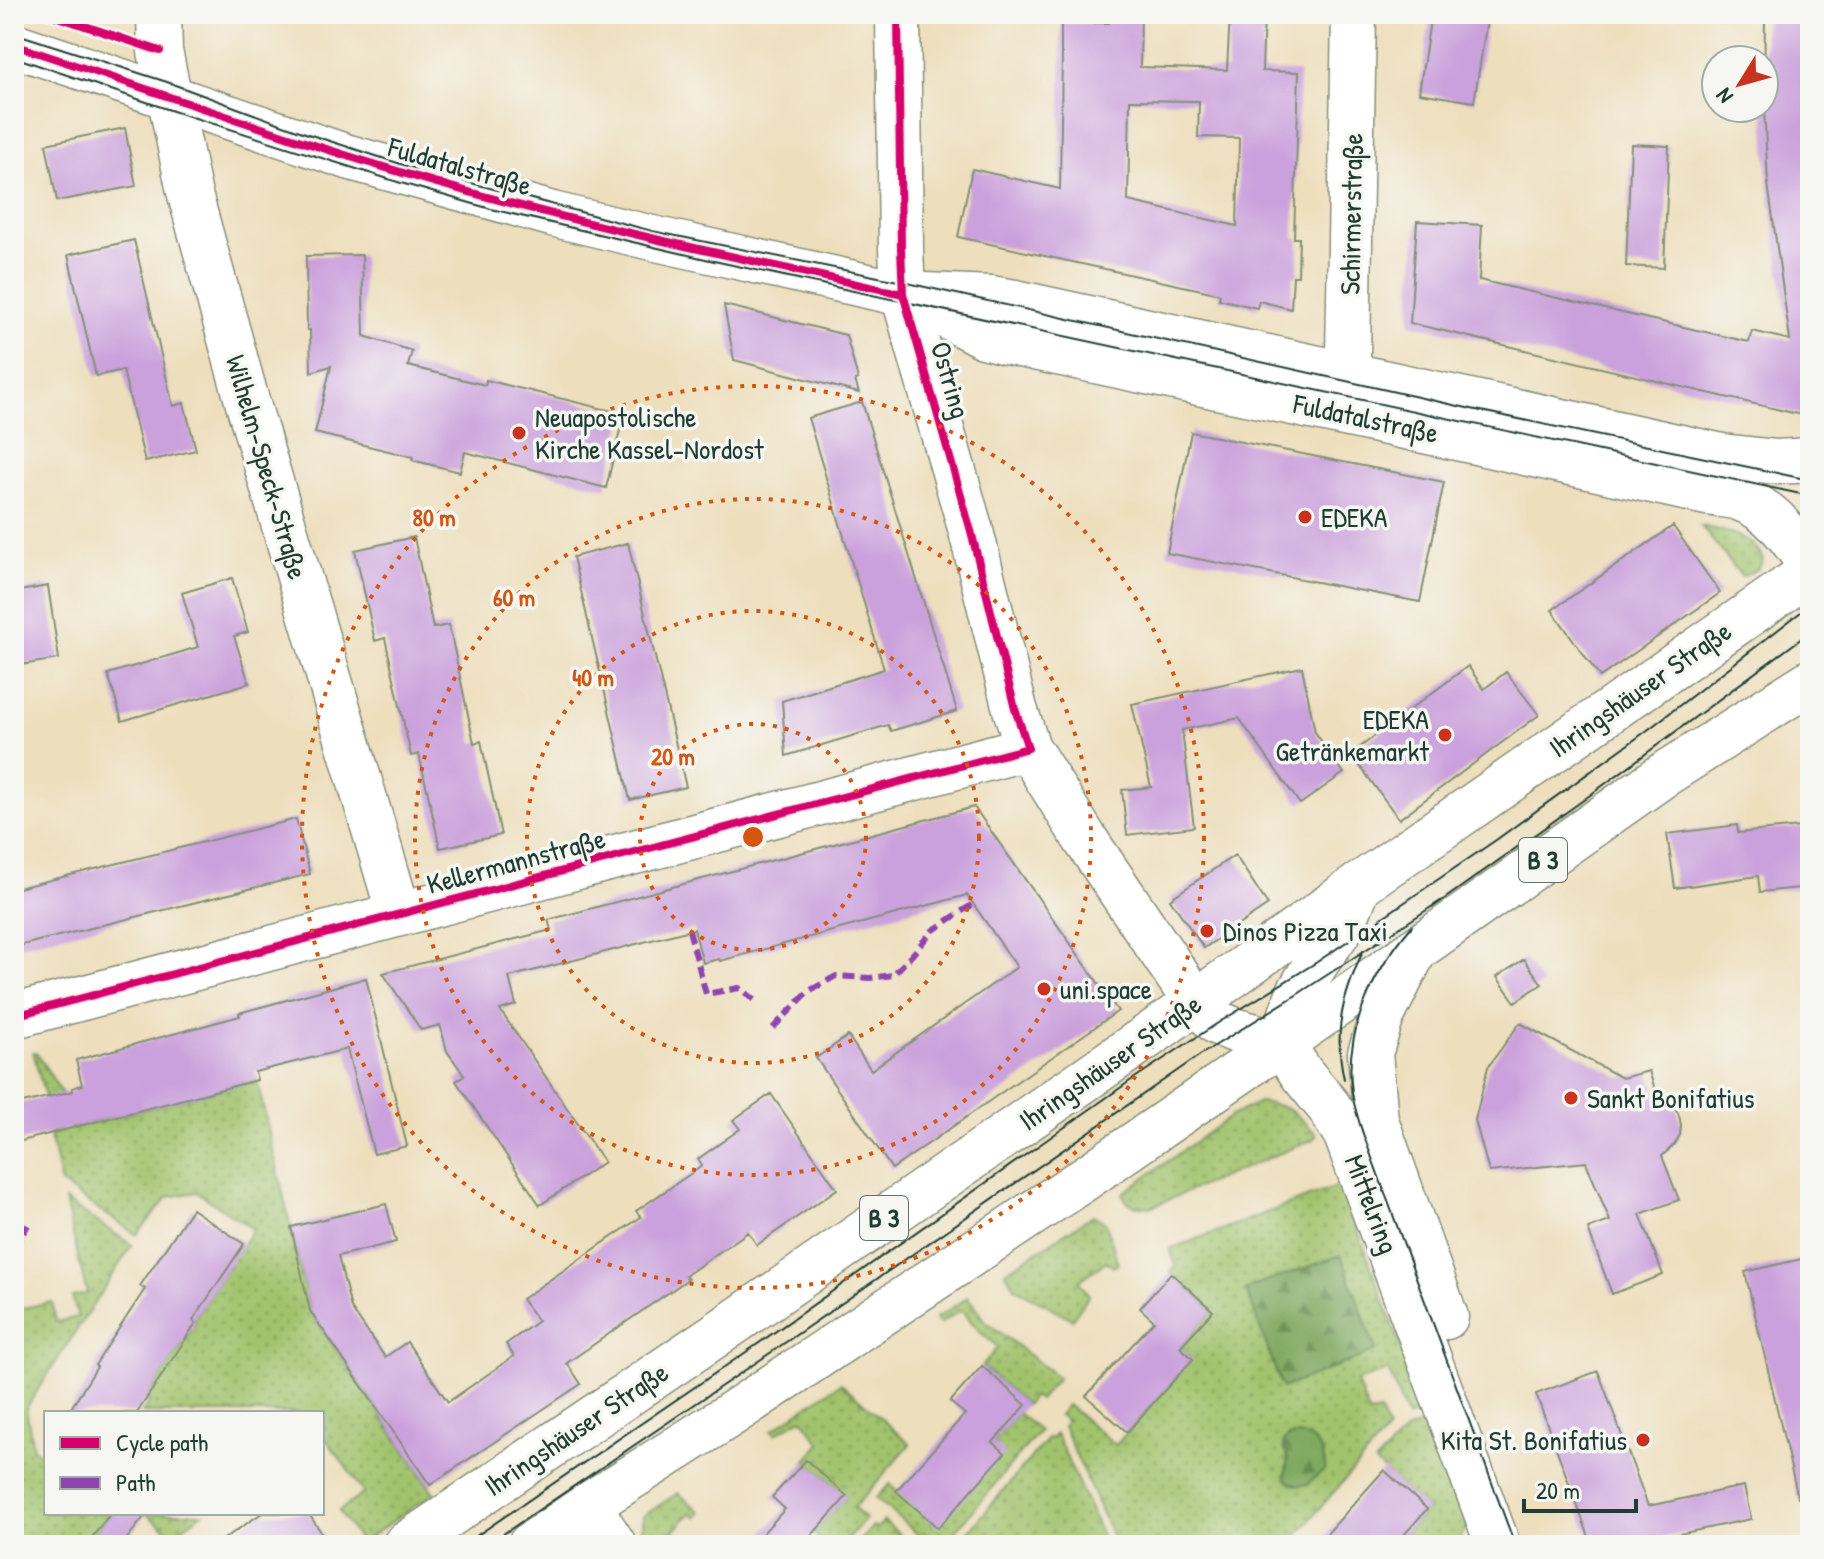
<svg xmlns="http://www.w3.org/2000/svg" width="1824" height="1559" font-family="'Patrick Hand',sans-serif">
<style>
.green{fill:url(#green-dots);stroke:#608050;stroke-width:2}
.forest{fill:url(#forest-firs);stroke:#50734a;stroke-width:2}
.building{fill:#caa1dc;fill-rule:evenodd}
.lines{fill:none;stroke-linecap:round;stroke-linejoin:round}
.minor-casing{stroke:#868e78;stroke-width:47}
.major-casing{stroke:#868e78;stroke-width:47}
.minor{stroke:#fff;stroke-width:44}
.major{stroke:#fff;stroke-width:44}
.tram{stroke:#1f3d34;stroke-width:2}
.quiet{stroke:#8e44ad;stroke-width:6;stroke-dasharray:12 6;stroke-linecap:butt}
.cycleway-casing{stroke:#f6f6f2;stroke-width:13}
.cycleway{stroke:#d6006c;stroke-width:8}
.ring{fill:none;stroke:#d45610;stroke-width:4;stroke-dasharray:4 8}
.poi-dot{fill:#c8321e;stroke:#f6f6f2;stroke-width:3}
.labels{text-anchor:middle;stroke-width:7;stroke-linejoin:round;paint-order:stroke}
.shield{fill:#f6f6f2;stroke:#60746d;stroke-width:2}
.shield-label{font-size:26px;font-weight:bold;fill:#1f3d34}
.street-label{font-size:28px;fill:#1f3d34;stroke:#f6f6f2}
.poi-label{font-size:28px;fill:#1f3d34;stroke:#f6f6f2;text-anchor:start}
.centre{fill:#d45610;stroke:#f6f6f2;stroke-width:4}
.ring-label{font-size:24px;text-anchor:middle;font-weight:bold;fill:#d45610;stroke:#f6f6f2;stroke-width:7;stroke-linejoin:round;paint-order:stroke}
</style>
<defs>
<pattern id="green-dots" width="8" height="8" patternUnits="userSpaceOnUse" patternTransform="scale(2)"><rect width="8" height="8" fill="#a1c36c"/><path d="M2 2h.1M6 6h.1" fill="none" stroke="#83a05a" stroke-width="1.8" stroke-linecap="round"/></pattern>
<pattern id="forest-firs" width="22" height="20" patternUnits="userSpaceOnUse" patternTransform="scale(2)"><rect width="22" height="20" fill="#80a960"/><path d="M5 1l3.5 6h-7zM16 11l3.5 6h-7z" fill="#688b50"/></pattern>
</defs>
<rect width="100%" height="100%" fill="#f6f6f2"/>
<filter id="ink" filterUnits="userSpaceOnUse"><feTurbulence type="fractalNoise" baseFrequency=".0125" numOctaves="2"/><feDisplacementMap in="SourceGraphic" scale="16" xChannelSelector="R" yChannelSelector="G"/><feConvolveMatrix kernelMatrix="1 2 1 2 8 2 1 2 1" color-interpolation-filters="sRGB"/></filter>
<filter id="wash" filterUnits="userSpaceOnUse"><feTurbulence type="fractalNoise" baseFrequency=".006" numOctaves="4" result="noise"/><feDisplacementMap in="SourceGraphic" scale="32" xChannelSelector="R" yChannelSelector="G"/><feGaussianBlur stdDeviation="1.8" result="paint"/><feColorMatrix in="noise" values="0 0 0 0 0 0 0 0 0 0 0 0 0 0 0 0 0 1.4 0 .05"/><feComposite in="paint" operator="in"/></filter>
<g filter="url(#wash)">
<rect width="100%" height="100%" fill="#eddebc"/>
<path class="green" d="M1701,526c23,5 54,9 62,34l-4,8 -17,9z
M33,1052h3l26,42 10,34 185,-48 53,231 124,182 -73,50 -22,-32 25,-18 -37,-53 -5,3v-30h-180l8,-11 -4,-3 50,-76 -3,-3 60,-91 -56,-37 -29,5 -31,38 -76,-51 -11,-49 5,-2z
M1259,1102c32,4 36,10 58,33l-5,5 -161,67c-12,0 -25,0 -28,-14l110,-78z
M1341,1185l84,227 -18,6 -19,-48 -31,12 12,32 11,-2 8,18 -100,115h-172l-53,-119 3,-6 -7,-5 8,-10 49,40 76,-86 -12,-12 33,-36 -42,-38 5,-7 -6,-17z
M65,1201l67,44 -106,163 7,40 13,10v13l-6,11 6,4v27h65l-25,32h-72v-250l4,14 34,-7 4,20 22,-5 -6,-20 15,-3z
M1093,1215l13,8 12,41 -5,3 -6,-6 -28,20 10,14 -17,24 -56,-31 -11,-16z
M968,1297l16,23 74,58 -19,22 -6,-4 -7,9 -44,-39 16,-19 -19,-16 -17,-21 -22,13 -5,-4z
M841,1383l69,61 -56,64 11,11 -23,26h-16l-13,-12 33,-37 -40,-36 15,-16 -19,-26 -27,16 -3,-4z
M1018,1413l21,18 -95,114h-14l-54,-47 14,-14 7,7 96,-49z
M1430,1422l38,103 -12,20h-61l32,-36 -52,-46 31,-33z
M1056,1434l50,111h-149l91,-107 3,1z
M678,1493l23,19 -4,6 -7,-5 -28,32h-15c-6,-10 -6,-18 -4,-29z
M145,1513h58l-30,21z
M884,1521l28,24h-56l17,-19 4,2z"/>
<path class="forest" d="M1341,1255l35,96 -94,37 -36,-99z
M1296,1435c3,0 12,2 14,3 10,7 16,21 15,32l-18,14 -8,2 -10,-4 -4,-4 3,-20 -4,-7 -1,-9 5,-5z"/>
<g id="blocks">
<path class="building" d="M1109,14h32l-1,53 87,3 3,-56h34l-2,57 37,1 -5,166h5l-1,38h-5l-2,33 -32,-8 -2,7 -38,-9 1,-5 -262,-57 14,-68 88,20 2,-135h-1v-31h48zM1130,100l69,1 -1,36 41,1 -2,88 -109,-25z
M1431,14h57l-14,88 -55,-9z
M1765,14h45v403l-400,-94 7,-102 65,4 -3,55 270,62 3,-11 38,9 -22,-156 -4,-76z
M125,128l11,58 -79,15 -11,-57z
M1631,144l38,2 -5,122 -38,-2z
M134,240l39,166 11,-3 12,47 -51,12 -22,-92 -27,6 -28,-121z
M362,255l2,81 48,15 -4,15 77,19 1,-5 138,34 -18,74 -141,-36 -5,20 -48,-12 1,-3 -98,-24 16,-67 -20,6 -1,-42h-3l-1,-74z
M724,305l122,30 12,44 -3,1 4,13 -125,-33z
M862,402l95,309 -66,20 -3,-6 -102,31 -4,-55 102,-32 -76,-251z
M1191,432l253,50 -24,120 -253,-49z
M1673,526l47,67 -120,84 -48,-67z
M414,537l19,91 16,-3 25,118 7,-2 20,94 -61,13 -21,-94 -8,2 -26,-118 -10,3 -20,-91z
M628,543l58,244 -56,13 -57,-243z
M232,578l16,54 -14,4 15,47 -127,38 -14,-47 90,-27 -16,-54z
M48,586l11,73 -45,7v-74z
M1468,666l16,23 22,-17 33,43 -140,104 -48,-65z
M1302,667l13,65 29,41 -44,31 -61,-86 -57,12 12,97 -67,8 -5,-45 29,-3 -19,-83z
M974,807l144,204 -226,158 -76,-111 32,-22 23,34 146,-103 -50,-72 -247,66 -1,-2 -16,4 -9,-34 -185,48 7,28 -16,5 104,152 -64,43 -84,-124 8,-6 -17,-24 -7,-26 -19,5 -38,-57 168,-43 -3,-10z
M296,819l14,55 -296,73v-58z
M1737,825l1,8 72,-7v61l-50,5 -2,-16 -83,12 -8,-54z
M1235,855l33,50 -64,43 -34,-49z
M1524,959l18,25 -27,18 -18,-25z
M366,978l41,168 -33,8 -27,-105 -92,23 2,8 -243,63v-38l59,-14 -1,-3 10,-3 -6,-25 164,-44 -1,-3z
M1520,1023l102,55 27,-7 8,24 9,5 8,6 5,9 2,10 -1,10 -5,9 -13,12 17,44 -39,14 23,61 -51,19 -24,-65 22,-8 -24,-59 -97,10 -14,-52 13,-53z
M771,1094l66,95 -80,56 -9,-13 -63,44 3,3 -121,84 14,21 -151,101 -120,-174 -19,-84 95,-23 10,38 -58,14 13,52 34,49 22,-15 41,60 66,-46 -8,-12 32,-23 -16,-22 119,-82 -5,-6 66,-45 -4,-7 42,-30 -7,-9z
M192,1209l52,35 -51,76 3,3 -59,90h-69l29,-46 -2,-2 50,-76 -5,-3z
M1810,1257v240l-12,1 -53,-226z
M1171,1273l42,38 -33,36 13,12 -66,73 -41,-36 68,-75 -14,-13z
M982,1366l44,39 -33,37 12,11 -67,75 -42,-37 69,-77 -15,-12z
M1598,1371l50,135 96,-20 7,33 -124,26h-35l-56,-151z
M806,1460l41,36 -44,49h-51l33,-36 -13,-12z
M1384,1470l43,39 -32,36h-78z
M111,1513h36l-25,32h-36z
M262,1513h46l22,32h-115z"/>
</g>
</g>
<g filter="url(#ink)">
<use href="#blocks" fill-opacity="0" stroke="#868e78" stroke-width="2"/>
<g class="lines">
<g class="minor-casing">
<path id="minor" d="M159,14l1,37 29,140 59,213 151,510
M898,14l3,235 2,45 68,237 44,178 13,39 57,91 111,164 22,20 19,8 44,12
M1347,412l7,-398
M1359,885l-16,40 -26,37 -19,32 -17,49 21,31 27,33 17,28 152,410
M1415,950l-33,66 -12,37 6,67 70,197
M14,1016l1014,-268
M588,1505l26,40"/>
</g>
<g class="major-casing">
<path id="major" d="M14,45l334,112 204,57 100,24 251,56 88,4 24,4 707,154 55,6 33,-2
M916,301l68,35 22,6 465,99 236,52c10,2 21,2 31,5 34,11 53,39 72,67
M405,1545l327,-221 429,-297 198,-142 451,-313
M530,1545l58,-40 145,-92 354,-236 257,-177 318,-224 148,-94"/>
</g>
<use href="#minor" class="minor"/>
<use href="#major" class="major"/>
<path class="tram" d="M14,33l153,49 141,52 99,32 245,65 251,51 573,128 334,70
M14,57l159,54 228,72 90,26 223,52 1096,235
M1433,907l149,-106 228,-169
M1344,1079c-11,-49 -1,-83 19,-128
M1362,1131l153,414
M1365,1140c-5,-16 -11,-32 -13,-48 -9,-60 22,-122 60,-166
M463,1545l289,-197 378,-267 88,-58 99,-61 179,-122 149,-108 165,-127
M487,1545l273,-185 440,-305 98,-61 144,-94"/>
<path class="quiet" d="M689,930l17,64 33,-6 15,12
M773,1028l36,-37 27,-15 34,2 23,-3 19,-20 20,-24 41,-27
M14,1248l14,-23"/>
<g class="cycleway-casing">
<path id="cycleway" d="M49,14l111,37
M14,45c145,47 289,100 437,142 149,42 301,74 452,107
M14,1016l1014,-268 -13,-39 -44,-178 -68,-237 -2,-45 -3,-235"/>
</g>
<use href="#cycleway" class="cycleway"/>
</g>
</g>
<g class="ring">
<circle cx="753" cy="837" r="113"/>
<circle cx="753" cy="837" r="226"/>
<circle cx="753" cy="837" r="338"/>
<circle cx="753" cy="837" r="451"/>
</g>
<g class="poi-dot">
<circle cx="519" cy="433" r="8"/>
<circle cx="1305" cy="517" r="8"/>
<circle cx="1445" cy="735" r="8"/>
<circle cx="1207" cy="931" r="8"/>
<circle cx="1044" cy="989" r="8"/>
<circle cx="1571" cy="1098" r="8"/>
<circle cx="1643" cy="1440" r="8"/>
</g>
<g class="labels">
<g class="shield">
<rect x="1519" y="838" width="48" height="44" rx="6"/>
<rect x="860" y="1196" width="48" height="44" rx="6"/>
</g>
<g class="shield-label">
<text x="1543" y="869">B 3</text>
<text x="884" y="1227">B 3</text>
</g>
<g class="street-label">
<text transform="translate(460 166) rotate(16)" y="10">Fuldatalstraße</text>
<text transform="translate(1351 214) rotate(-89)" y="10">Schirmerstraße</text>
<text transform="translate(951 380) rotate(74)" y="10">Ostring</text>
<text transform="translate(1366 418) rotate(12)" y="10">Fuldatalstraße</text>
<text transform="translate(267 467) rotate(74)" y="10">Wilhelm-Speck-Straße</text>
<text transform="translate(1640 689) rotate(-35)" y="10">Ihringshäuser Straße</text>
<text transform="translate(516 861) rotate(-15)" y="10">Kellermannstraße</text>
<text transform="translate(1110 1062) rotate(-35)" y="10">Ihringshäuser Straße</text>
<text transform="translate(1372 1204) rotate(69)" y="10">Mittelring</text>
<text transform="translate(576 1429) rotate(-34)" y="10">Ihringshäuser Straße</text>
</g>
<g class="poi-label">
<text x="535" y="427">Neuapostolische<tspan x="535" dy="32">Kirche Kassel-Nordost</tspan></text>
<text x="1321" y="527">EDEKA</text>
<text x="1429" y="729" text-anchor="end">EDEKA<tspan x="1429" dy="32">Getränkemarkt</tspan></text>
<text x="1223" y="941">Dinos Pizza Taxi</text>
<text x="1060" y="999">uni.space</text>
<text x="1587" y="1108">Sankt Bonifatius</text>
<text x="1627" y="1450" text-anchor="end">Kita St. Bonifatius</text>
</g>
</g>
<circle cx="753" cy="837" r="12" class="centre"/>
<g class="ring-label">
<text x="434" y="526">80 m</text>
<text x="514" y="606">60 m</text>
<text x="593" y="686">40 m</text>
<text x="673" y="765">20 m</text>
</g>
<rect width="1824" height="1559" fill="none" stroke="#f6f6f2" stroke-width="48"/>
<rect x="44" y="1411" width="280" height="104" fill="#f6f6f2" stroke="#a0aca6" stroke-width="2"/>
<rect x="60" y="1437" width="40" height="12" fill="#d6006c" stroke="#a0aca6" stroke-width="2"/>
<text x="116" y="1451" font-size="24" fill="#1f3d34">Cycle path</text>
<rect x="60" y="1477" width="40" height="12" fill="#8e44ad" stroke="#a0aca6" stroke-width="2"/>
<text x="116" y="1491" font-size="24" fill="#1f3d34">Path</text>
<g transform="translate(1740 84) rotate(233)"><circle r="38" fill="#f6f6f2" stroke="#a0aca6" stroke-width="2"/>
<path d="M0-6L14 30L0 20L-14 30Z" fill="#c8321e"/>
<text y="-12" font-size="22" font-weight="bold" text-anchor="middle" fill="#1f3d34">N</text>
</g>
<path d="M1524 1499v12h112v-12" fill="none" stroke="#1f3d34" stroke-width="4"/>
<text x="1536" y="1499" font-size="24" fill="#1f3d34" stroke="#f6f6f2" stroke-width="6" paint-order="stroke">20 m</text>
</svg>
